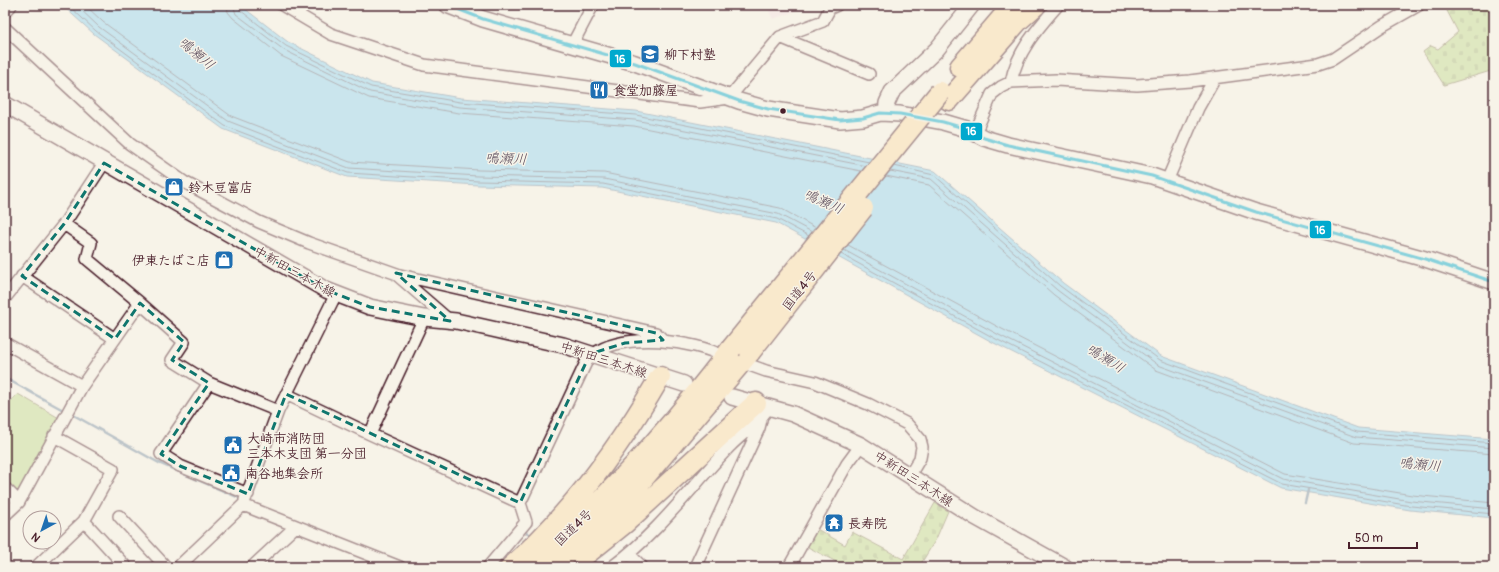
<svg xmlns="http://www.w3.org/2000/svg" width="1499" height="572" font-family="Pangolin,'Klee One',sans-serif">
<style>
.built{fill:#f3e2e5}
.green{fill:#c2dc93;stroke:#867e5f}
.cemetery{fill:url(#cemetery-stones);stroke:#867e5f}
.water{fill:#92d6f4;stroke:#758da4}
.lines{fill:none;stroke-linecap:round;stroke-linejoin:round}
.shore{stroke:#67687b;stroke-width:1}
.stream{stroke:#758da4;stroke-width:2.5}
.street-casing{stroke:#4a1f2b;stroke-width:14}
.secondary-casing{stroke:#4a1f2b;stroke-width:18}
.highway-casing{stroke:#4a1f2b;stroke-width:23}
.street{stroke:#f7f3e8;stroke-width:11}
.secondary{stroke:#f7f3e8;stroke-width:15}
.highway{stroke:#fbddab;stroke-width:20}
.highway-bridge-casing{stroke:#4a1f2b;stroke-width:23;stroke-linecap:butt}
.highway-bridge{stroke:#fbddab;stroke-width:20}
.bus-1-casing{stroke:#f7f3e8;stroke-width:6}
.bus-1{stroke:#00a9ce;stroke-width:3}
.marked{fill:none;stroke:#0f766e;stroke-width:3;stroke-dasharray:8 5;stroke-linejoin:round}
.bus-dot{fill:#4a1f2b;stroke:#f7f3e8;stroke-width:1.5}
.labels{text-anchor:middle;stroke-width:3;stroke-linejoin:round;paint-order:stroke}
.poi-label{font-size:13px;font-weight:bold;fill:#4a1f2b;stroke:#f7f3e8;text-anchor:start}
.street-label{font-size:13px;fill:#4a1f2b;stroke:#f7f3e8}
.water-label{font-size:14px;font-style:italic;fill:#5c4d5d;stroke:#f7f3e8}
.line-badge{stroke:#f7f3e8;stroke-width:1.5}
.badge-label{font-size:11px;text-anchor:middle;font-weight:bold;fill:#fff}
</style>
<defs>
<pattern id="cemetery-stones" width="16" height="16" patternUnits="userSpaceOnUse"><rect width="16" height="16" fill="#c2dc93"/><path d="M2 7V4a2 2 0 0 1 4 0v3zM10 15v-3a2 2 0 0 1 4 0v3z" fill="#a8bc7f"/></pattern>
</defs>
<rect width="100%" height="100%" fill="#f7f3e8"/>
<filter id="ink" filterUnits="userSpaceOnUse"><feTurbulence type="fractalNoise" baseFrequency=".025" numOctaves="2"/><feDisplacementMap in="SourceGraphic" scale="8" xChannelSelector="R" yChannelSelector="G"/><feConvolveMatrix kernelMatrix="1 2 1 2 8 2 1 2 1" color-interpolation-filters="sRGB"/></filter>
<g filter="url(#ink)">
<path class="built" d="M766,5h46l-39,14z"/>
<path class="green" d="M18,394l41,24 -42,76 -12,-12v-76z"/>
<path class="cemetery" d="M1444,5h50v65l-50,15 -21,-33 8,-6 7,3 20,-17z
M935,503l13,8 -12,28 -17,28h-73l-40,-21 9,-18 30,17 7,-13 51,27z"/>
<path class="water" d="M62,5h178l48,37 84,41 89,15 175,13 299,60 128,112 98,73 197,72 136,11v79l-84,-8 -129,-22 -287,-145 -218,-120 -174,-35 -124,-3 -131,-8 -124,-48 -129,-95z"/>
<g class="lines">
<path class="shore" d="M68,5l28,26 129,95 123,47 130,8 125,3 174,35 32,17
M76,5l23,22 129,94 121,47 129,8 126,3 174,35 34,18
M85,5l18,17 128,94 119,46 129,8 125,3 176,35 36,20
M227,5l1,7 5,6 48,38 88,42 90,15 175,13 227,45
M233,5l3,9 48,36 86,42 90,15 175,13 231,46
M238,5l2,5 46,36 85,41 89,15 176,13 233,47
M894,166l40,9 126,111 100,74 197,72 137,11
M890,171l41,8 126,111 101,75 198,72 138,11
M886,176l43,9 125,110 102,75 198,73 140,11
M848,245l154,84 283,145 127,21 82,8
M844,250l155,85 284,144 128,22 83,8
M841,254l155,85 286,145 129,22 83,8"/>
<path class="stream" d="M5,378l60,33
M70,413l89,50 83,36
M1305,503l3,-13
M524,531l9,5
M403,564l9,3
M480,567l5,-4"/>
<g class="street-casing">
<path id="street" d="M282,5l49,29 93,31 276,37 29,-4 51,-61 43,-16 7,-13 7,-3
M5,28l125,116 54,38 75,40 50,21 91,32 256,58 7,7
M780,37l89,37
M572,45l21,-40
M1011,82c6,-31 27,-54 47,-77
M975,133l17,-39 9,-7 10,-5 45,-2 81,5 53,-4 128,-17 15,-5 49,-33 37,-21
M1167,181l31,-73 17,-30
M64,224l27,19 -4,16 53,44
M397,275l53,46
M22,276l93,63
M5,298l59,-74 40,-61
M424,318l-54,116 150,69 6,19 -38,45
M5,343l77,43
M594,354c30,-22 100,-14 131,3
M741,362l25,9 49,11 53,22 39,20 13,15 2,8 -2,11 -10,17
M209,383l69,28
M286,394l84,40
M54,436l59,33 -29,52 42,46
M5,488l14,14
M245,500l33,-89 58,-117
M520,503l70,-149
M5,515l14,-13 63,-116 58,-83 44,39 -12,18 37,23 -48,71 19,12 68,28
M119,516l47,51
M629,554l13,13
M36,567l48,-46
M178,567l65,-62 157,62
M252,567l44,-41
M612,567c46,-34 79,-80 118,-121 14,-14 29,-23 39,-39
M695,567l64,-139 2,-8
M789,567l58,-103 14,-19"/>
</g>
<g class="secondary-casing">
<path id="secondary" d="M447,5l36,14 152,44 104,38 29,8 72,11 23,-2 17,-5 20,1 43,8 24,7 17,9 24,7 144,31 104,36 169,47 69,23
M5,9l4,-4
M5,104l321,186 44,17 54,11 32,3 36,8 71,16 121,39
M886,113l1,-10 5,-11 45,-43 35,-44
M732,397l61,17 68,31 114,72 90,50"/>
</g>
<g class="highway-casing">
<path id="highway" d="M960,67l53,-62
M949,100l70,-80 17,-15
M584,556l41,-33 131,-120
M511,567c61,-54 108,-119 149,-190
M529,567c77,-65 141,-138 202,-218
M552,567l35,-29 44,-45 119,-141"/>
</g>
<use href="#street" class="street"/>
<use href="#secondary" class="secondary"/>
<use href="#highway" class="highway"/>
<g class="highway-bridge-casing">
<path id="highway-bridge" d="M731,349l209,-257
M750,352l113,-144"/>
</g>
<use href="#highway-bridge" class="highway-bridge"/>
<g class="bus-1-casing">
<path id="bus-1" d="M447,5l36,14 152,44 104,38 29,8 72,11 23,-2 17,-5 20,1 43,8 24,7 17,9 24,7 144,31 104,36 169,47 69,23"/>
</g>
<use href="#bus-1" class="bus-1"/>
</g>
</g>
<path d="M0 0H1499V572H0ZM104,163l222,127 44,17 80,14 -54,-48 260,60 7,7 -38,3 -35,11 -70,149 -234,-109 -38,100 -68,-28 -19,-12 48,-71 -37,-23 12,-18 -44,-39 -25,36 -93,-63 42,-52z" fill="#f7f3e8" fill-opacity=".55" fill-rule="evenodd"/>
<path class="marked" d="M104,163l222,127 44,17 80,14 -54,-48 260,60 7,7 -38,3 -35,11 -70,149 -234,-109 -38,100 -68,-28 -19,-12 48,-71 -37,-23 12,-18 -44,-39 -25,36 -93,-63 42,-52z"/>
<defs>
<g id="school-square" transform="scale(1)"><rect x="-9" y="-9" width="18" height="18" rx="4" fill="#1f6fb2" stroke="#f7f3e8"/><path d="M0-5L7-2L0 1L-7-2ZM-4 1L0 2.5L4 1V4Q0 6-4 4Z" fill="#fff"/></g>
<g id="restaurant-square" transform="scale(1)"><rect x="-9" y="-9" width="18" height="18" rx="4" fill="#1f6fb2" stroke="#f7f3e8"/><path d="M-5-6h1v4h1v-4h1v4h1v-4h1v5L-1.5 .5V6h-2V.5L-5-1ZM5-6V6H3V1.5H1.5Q1.5-4 5-6Z" fill="#fff"/></g>
<g id="shop-square" transform="scale(1)"><rect x="-9" y="-9" width="18" height="18" rx="4" fill="#1f6fb2" stroke="#f7f3e8"/><path d="M-5-2.5h2.3a2.7 3.5 0 0 1 5.4 0H5L5.5 6h-11ZM-1.5-2.5h3a1.5 2.3 0 0 0-3 0Z" fill="#fff"/></g>
<g id="civic-square" transform="scale(1)"><rect x="-9" y="-9" width="18" height="18" rx="4" fill="#1f6fb2" stroke="#f7f3e8"/><path d="M-.6-6.5H3V-4.5H.6V-3L4-1V1h2V6H-6V1h2V-1L-.6-3ZM-1.2 2.5V6h2.4V2.5Z" fill="#fff"/></g>
<g id="temple-square" transform="scale(1)"><rect x="-9" y="-9" width="18" height="18" rx="4" fill="#1f6fb2" stroke="#f7f3e8"/><path d="M0-6L5-2H3V0L6.5 2.5H4V6H1.5V3h-3V6H-4V2.5H-6.5L-3 0V-2H-5Z" fill="#fff"/></g>
</defs>
<g fill-rule="evenodd">
<use href="#school-square" x="650" y="54"/>
<use href="#restaurant-square" x="599" y="90"/>
<use href="#shop-square" x="174" y="187"/>
<use href="#shop-square" x="224" y="260"/>
<use href="#civic-square" x="233" y="445"/>
<use href="#civic-square" x="231" y="473"/>
<use href="#temple-square" x="834" y="523"/>
</g>
<circle class="bus-dot" cx="783" cy="111" r="3.5"/>
<g class="labels">
<g class="poi-label">
<text x="664" y="59">柳下村塾</text>
<text x="613" y="95">食堂加藤屋</text>
<text x="188" y="192">鈴木豆富店</text>
<text x="210" y="265" text-anchor="end">伊東たばこ店</text>
<text x="247" y="443">大崎市消防団<tspan x="247" dy="15">三本木支団 第一分団</tspan></text>
<text x="245" y="478">南谷地集会所</text>
<text x="848" y="528">長寿院</text>
</g>
<g class="street-label">
<text transform="translate(295 271) rotate(29)" y="5">中新田三本木線</text>
<text transform="translate(799 290) rotate(-52)" y="5">国道4号</text>
<text transform="translate(604 359) rotate(18)" y="5">中新田三本木線</text>
<text transform="translate(914 478) rotate(33)" y="5">中新田三本木線</text>
<text transform="translate(573 527) rotate(-44)" y="5">国道4号</text>
</g>
<g class="water-label">
<text transform="translate(197 53) rotate(41)" y="5">鳴瀬川</text>
<text transform="translate(506 158) rotate(3)" y="5">鳴瀬川</text>
<text transform="translate(824 201) rotate(24)" y="5">鳴瀬川</text>
<text transform="translate(1106 358) rotate(32)" y="5">鳴瀬川</text>
<text transform="translate(1420 464) rotate(6)" y="5">鳴瀬川</text>
</g>
</g>
<g class="line-badge">
<rect x="609" y="49" width="23" height="19" rx="4" fill="#00a9ce"/>
<rect x="960" y="122" width="23" height="19" rx="4" fill="#00a9ce"/>
<rect x="1309" y="220" width="23" height="19" rx="4" fill="#00a9ce"/>
</g>
<g class="badge-label">
<text x="620" y="63">16</text>
<text x="971" y="135">16</text>
<text x="1320" y="234">16</text>
</g>
<rect width="1499" height="572" fill="none" stroke="#f7f3e8" stroke-width="20"/>
<rect x="10" y="10" width="1479" height="552" fill="none" stroke="#4a1f2b" stroke-width="1.5" filter="url(#ink)"/>
<g transform="translate(42 530) rotate(220)"><circle r="19" fill="#f7f3e8" stroke="#b29e9c"/>
<path d="M0-3L7 15L0 10L-7 15Z" fill="#1f6fb2"/>
<text y="-6" font-size="11" font-weight="bold" text-anchor="middle" fill="#4a1f2b">N</text>
</g>
<path d="M1349 542v6h68v-6" fill="none" stroke="#4a1f2b" stroke-width="2"/>
<text x="1355" y="542" font-size="12" fill="#4a1f2b" stroke="#f7f3e8" stroke-width="3" paint-order="stroke">50 m</text>
</svg>
